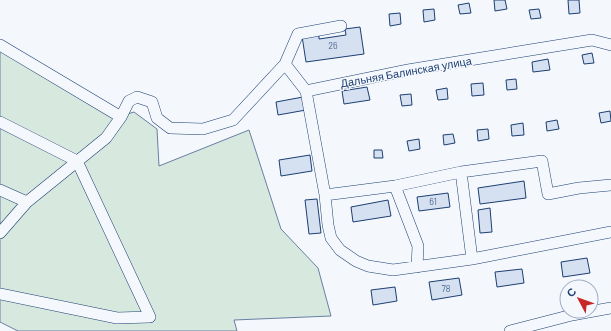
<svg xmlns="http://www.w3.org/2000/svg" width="611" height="331" font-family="Barlow,sans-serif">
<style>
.green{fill:#d7e8df;stroke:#687fa3}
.building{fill:#d5e0f0;stroke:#1d3f73}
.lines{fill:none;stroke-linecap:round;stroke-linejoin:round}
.minor-casing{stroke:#1d3f73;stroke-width:12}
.minor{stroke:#f4f7fb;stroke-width:11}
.labels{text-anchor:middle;stroke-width:3;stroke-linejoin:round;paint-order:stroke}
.number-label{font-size:9px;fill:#4b6792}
.street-label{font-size:11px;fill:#1d3f73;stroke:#f4f7fb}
</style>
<rect width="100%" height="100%" fill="#f4f7fb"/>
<path class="green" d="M0,45l121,71 13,-4 23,17 2,37 90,-36 32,99 37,39 13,48 -97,4 3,11h-219l-18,-9z"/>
<path class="building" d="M494,0h11l2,9 -12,2z
M568,0h11l1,13 -11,1z
M469,3l2,10 -11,1 -2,-9z
M434,9l1,11 -11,2 -1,-12z
M539,9l2,9 -10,1 -2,-9z
M400,13l1,11 -11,2 -1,-12z
M360,27l4,27 -58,8 -4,-26 17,-3v6l27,-4 -1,-6z
M592,53l2,10 -10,1 -2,-9z
M548,59l2,11 -17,2 -1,-10z
M516,79l1,10 -10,1 -1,-10z
M483,83l1,12 -12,1 -1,-12z
M367,87l3,13 -26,4 -2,-13z
M447,88l1,11 -10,1 -2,-10z
M411,94l1,11 -10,1 -2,-11z
M303,97l3,13 -28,5 -2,-13z
M610,111l1,10 -10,2 -2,-10z
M557,120l2,9 -12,2 -1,-9z
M523,123l1,12 -12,1 -1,-11z
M488,129l1,10 -11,2 -1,-11z
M453,134l2,9 -11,2 -1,-10z
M419,139l1,10 -11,2 -2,-10z
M374,150h8l1,8h-9z
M310,155l2,16 -31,5 -2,-16z
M524,181l2,17 -46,6 -2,-16z
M448,193l2,14 -31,4 -2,-14z
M317,199l4,34 -12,1 -4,-34z
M388,200l3,16 -38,6 -2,-15z
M490,208l2,24 -12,1 -2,-23z
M587,258l3,15 -27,4 -2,-15z
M522,269l2,14 -27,4 -2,-15z
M459,278l3,17 -30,5 -3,-18z
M395,287l2,14 -24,4 -2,-15z"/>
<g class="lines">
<g class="minor-casing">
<path id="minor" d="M0,45l121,72 8,-16 8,-4 15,5 5,16 13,10 33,1 30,-9 52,-56 21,27
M611,45l-19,-5 -184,30 -102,21 19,104 3,30 3,13 9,12 16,11 12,5 25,4 79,-11 139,-27
M285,64l13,-30 43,-8
M0,122l77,39 73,156 -33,1 -117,-24
M461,172l11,87
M395,186l23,60 -1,21
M0,190l27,12
M325,195l70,-9 66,-14 81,-11 6,33 31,-6 32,-3
M0,233l27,-31 79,-64 15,-21
M510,331l62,-16 39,-7"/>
</g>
<use href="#minor" class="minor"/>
</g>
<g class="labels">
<g class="number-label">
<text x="333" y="49">26</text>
<text x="433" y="205">61</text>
<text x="446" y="292">78</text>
</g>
<g class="street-label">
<text transform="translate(406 72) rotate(-10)" y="4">Дальняя Балинская улица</text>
</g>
</g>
<g transform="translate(579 299) rotate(311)"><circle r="19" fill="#f4f7fb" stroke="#9eadc5"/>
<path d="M0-3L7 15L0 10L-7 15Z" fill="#c62828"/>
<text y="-6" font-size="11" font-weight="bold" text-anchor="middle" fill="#1d3f73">С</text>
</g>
</svg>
